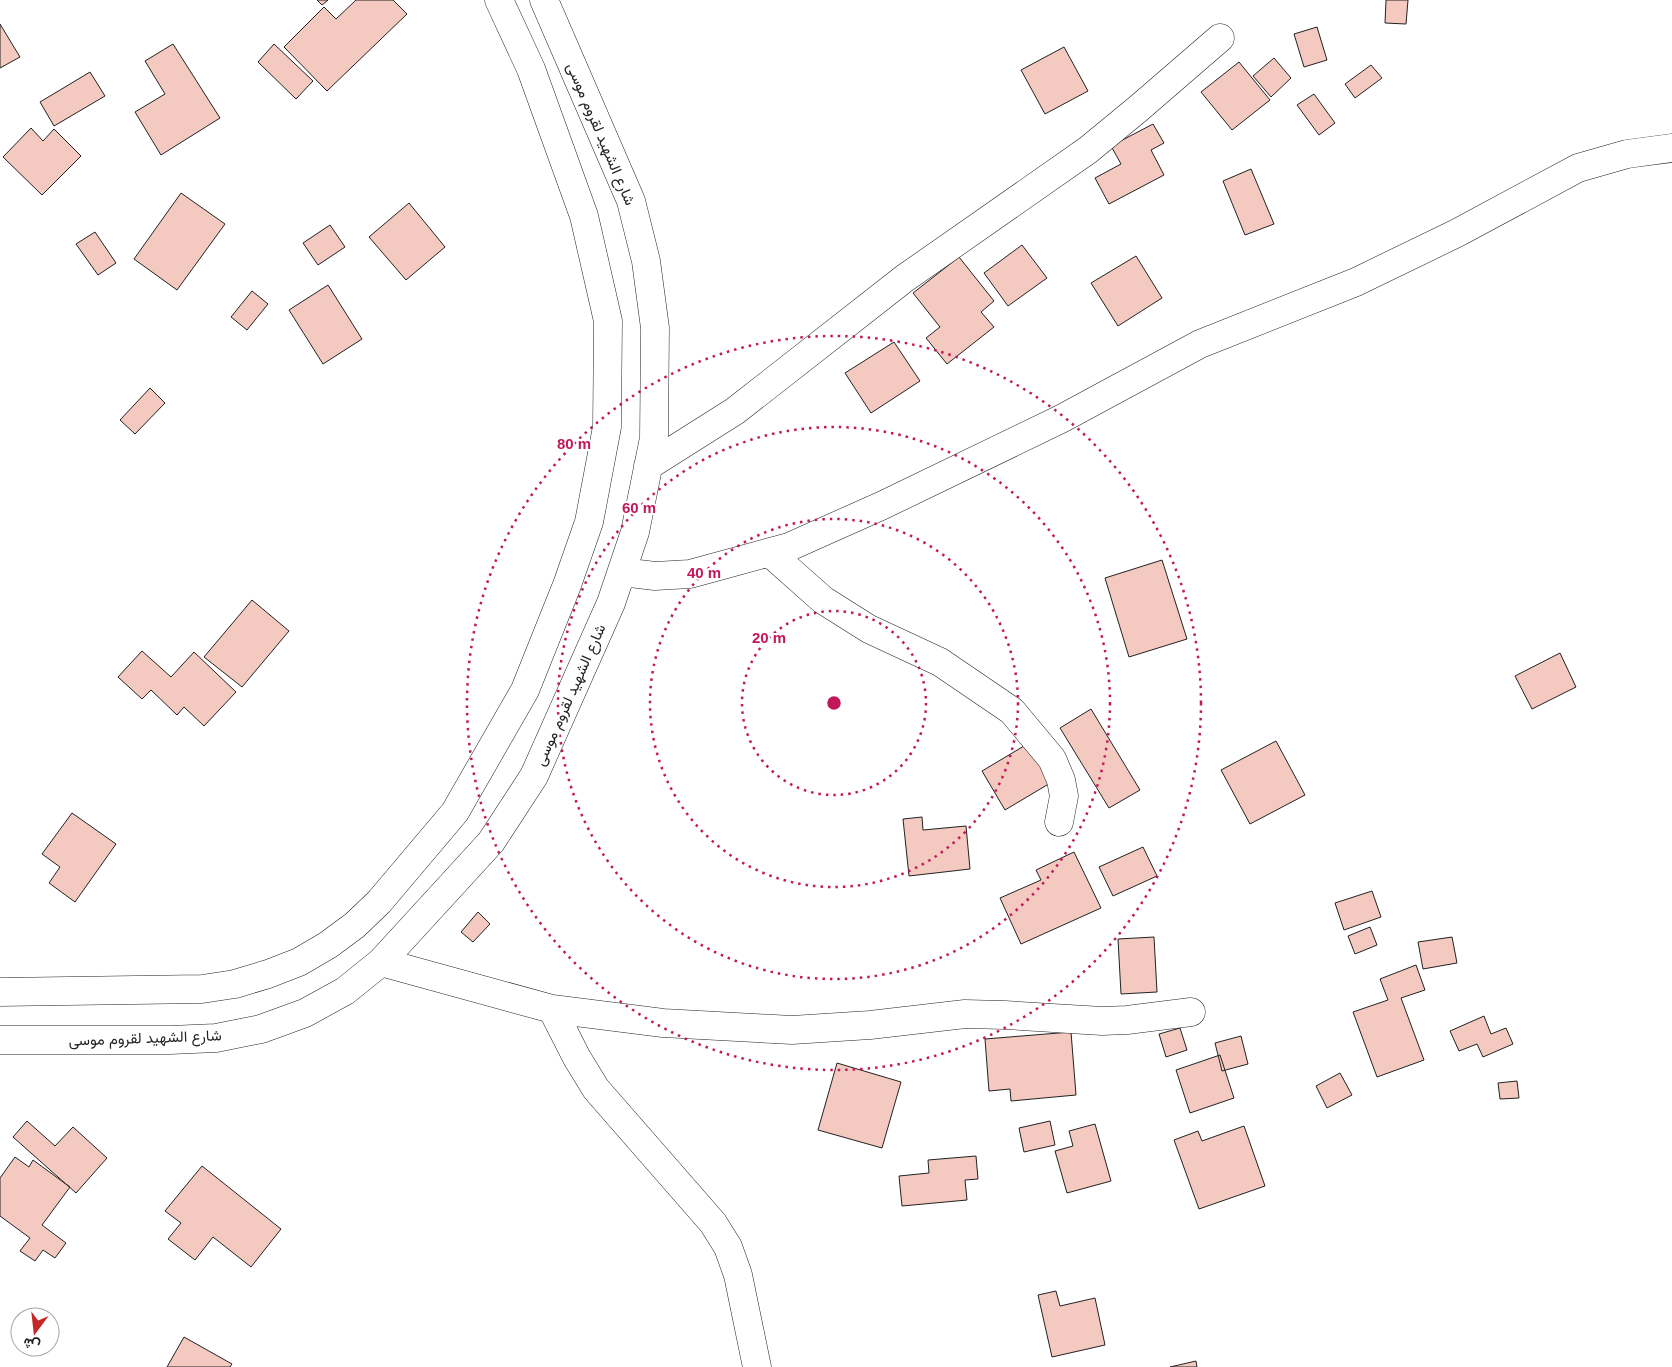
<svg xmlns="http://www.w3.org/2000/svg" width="1672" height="1367" font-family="Arial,Vazirmatn,sans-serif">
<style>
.building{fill:#f3c9c0;stroke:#222}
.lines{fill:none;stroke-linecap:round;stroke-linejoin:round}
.minor-casing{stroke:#222;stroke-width:29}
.minor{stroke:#fff;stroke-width:28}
.ring{fill:none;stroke:#c2185b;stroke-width:2.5;stroke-dasharray:2.5 5}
.labels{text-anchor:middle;stroke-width:4;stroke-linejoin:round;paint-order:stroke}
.street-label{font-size:15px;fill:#222;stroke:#fff}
.centre{fill:#c2185b;stroke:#fff;stroke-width:2.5}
.ring-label{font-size:15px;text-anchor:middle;font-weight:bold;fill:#c2185b;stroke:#fff;stroke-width:4;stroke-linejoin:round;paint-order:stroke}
</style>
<rect width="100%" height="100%" fill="#fff"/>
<path class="building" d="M317,0h11l-6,5z
M356,0h37l14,14 -80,77 -43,-44 40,-40 12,12z
M1386,0h22l-2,24 -21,-1z
M0,24l20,33 -20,11z
M1317,27l10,33 -23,7 -10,-33z
M173,44l47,74 -59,37 -26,-43 30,-18 -20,-33z
M274,44l39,37 -17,18 -38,-37z
M1064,47l24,44 -43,23 -24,-44z
M1274,58l17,20 -20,19 -18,-21z
M1239,62l31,38 -38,30 -31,-38z
M1371,65l11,13 -27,20 -10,-14z
M90,72l15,24 -51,30 -14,-24z
M1314,94l21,29 -16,12 -22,-30z
M1153,124l11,19 -13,7 13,25 -55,29 -14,-26 26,-14 -10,-18z
M31,128l12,13 11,-12 27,27 -39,39 -39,-38z
M1251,169l23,55 -29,11 -22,-54z
M181,193l44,31 -48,66 -43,-31z
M409,203l36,44 -39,33 -37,-43z
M330,225l15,22 -27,18 -15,-22z
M95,232l21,31 -18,12 -22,-31z
M1022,245l25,33 -39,28 -24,-33z
M1136,256l26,42 -44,28 -27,-43z
M959,257l35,44 -13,11 13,15 -47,37 -21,-26 14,-11 -27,-34z
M328,285l34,54 -39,25 -34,-54z
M252,291l16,13 -21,26 -16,-13z
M894,342l26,39 -49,32 -26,-40z
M150,388l15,15 -30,31 -15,-14z
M1162,560l25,79 -58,18 -24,-79z
M252,600l37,31 -47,56 -38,-30z
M142,651l29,26 23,-25 42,40 -32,34 -20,-19 -7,8 -26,-25 -9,9 -24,-22z
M1560,653l16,34 -44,22 -17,-33z
M1091,709l49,81 -31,18 -49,-80z
M1276,741l29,54 -55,29 -29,-54z
M1029,743l23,39 -47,28 -23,-39z
M72,813l44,31 -41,58 -26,-19 11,-16 -18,-13z
M922,817l1,13 43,-4 4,43 -61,7 -6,-57z
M1143,847l14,29 -44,20 -14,-29z
M1074,852l27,56 -80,36 -21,-46 41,-18 -5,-10z
M1372,891l9,26 -37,13 -9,-27z
M478,912l12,12 -17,18 -12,-10z
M1370,927l7,18 -22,9 -7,-18z
M1154,937l3,55 -36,2 -3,-55z
M1452,937l5,26 -34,6 -5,-27z
M1416,965l9,25 -24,8 23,62 -47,17 -24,-65 35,-12 -8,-21z
M1484,1016l7,18 15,-6 7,16 -30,13 -6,-13 -18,7 -9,-20z
M1180,1028l7,22 -21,7 -7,-23z
M1071,1032l5,63 -65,6 -1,-12 -21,2 -4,-52z
M1241,1036l7,28 -26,7 -7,-28z
M1220,1055l14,43 -44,15 -14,-43z
M837,1063l64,19 -19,66 -64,-18z
M1340,1073l12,22 -25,13 -11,-22z
M1517,1081l2,17 -19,1 -2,-16z
M27,1121l28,25 18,-19 34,31 -31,35 -63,-56z
M1050,1121l5,24 -31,7 -5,-24z
M1095,1124l16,57 -44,12 -12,-42 18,-5 -4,-15z
M1244,1126l21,60 -66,23 -25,-69 24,-9 4,10z
M976,1156l2,23 -13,1 2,20 -65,6 -3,-30 30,-3 -1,-13z
M15,1157l14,10 4,-7 37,27 -28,38 24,18 -11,15 -12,-8 -8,11 -15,-10 10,-13 -30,-22v-38z
M202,1166l79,63 -30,38 -38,-30 -18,23 -27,-21 13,-16 -16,-12z
M1056,1291l4,15 35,-8 10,47 -53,12 -14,-62z
M184,1337l48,27 -2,3h-63z
M1196,1361l1,6h-27z"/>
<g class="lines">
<g class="minor-casing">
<path id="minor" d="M648,466l87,-55 170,-133 183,-128 51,-42 81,-70
M770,553l53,47 46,29 71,33 72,49 40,48 9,21 3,16 -5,26
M622,572l33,4 35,-2 99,-27 92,-41 180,-87 139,-75 156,-62 101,-49 121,-65 49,-14 45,-6
M381,962l171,47 111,14 129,7 78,-5 95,-11 40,1 97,6 25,-1 64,-8
M0,992l202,-3 33,-5 33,-10 31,-12 29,-17 27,-20 24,-23 76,-90 70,-122 42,-105 22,-63 18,-95 1,-106 -24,-105 -53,-147 -32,-69
M552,1009l25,49 19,31 117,134 15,24 10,28 19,92
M0,1040h170l46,-2 45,-9 44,-16 40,-22 36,-29 110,-120 43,-66 77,-173 24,-71 19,-94 1,-110 -9,-67 -15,-60 -87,-201"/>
</g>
<use href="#minor" class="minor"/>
</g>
<g class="ring">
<circle cx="834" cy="703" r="92"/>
<circle cx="834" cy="703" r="184"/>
<circle cx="834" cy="703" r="276"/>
<circle cx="834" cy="703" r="367"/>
</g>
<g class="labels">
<g class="street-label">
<text transform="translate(601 134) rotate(67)" y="5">شارع الشهيد لقروم موسى</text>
<text transform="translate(570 695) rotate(-66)" y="5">شارع الشهيد لقروم موسى</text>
<text transform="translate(145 1038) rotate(-2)" y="5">شارع الشهيد لقروم موسى</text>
</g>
</g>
<circle cx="834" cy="703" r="8" class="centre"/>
<g class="ring-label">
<text x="574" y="449">80 m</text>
<text x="639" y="513">60 m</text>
<text x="704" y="578">40 m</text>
<text x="769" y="643">20 m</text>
</g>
<g transform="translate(35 1332) rotate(195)"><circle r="24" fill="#ffffff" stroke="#a7a7a7"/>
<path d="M0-4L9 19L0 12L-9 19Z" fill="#c62828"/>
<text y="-8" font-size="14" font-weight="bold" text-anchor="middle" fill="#222222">ش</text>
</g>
</svg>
